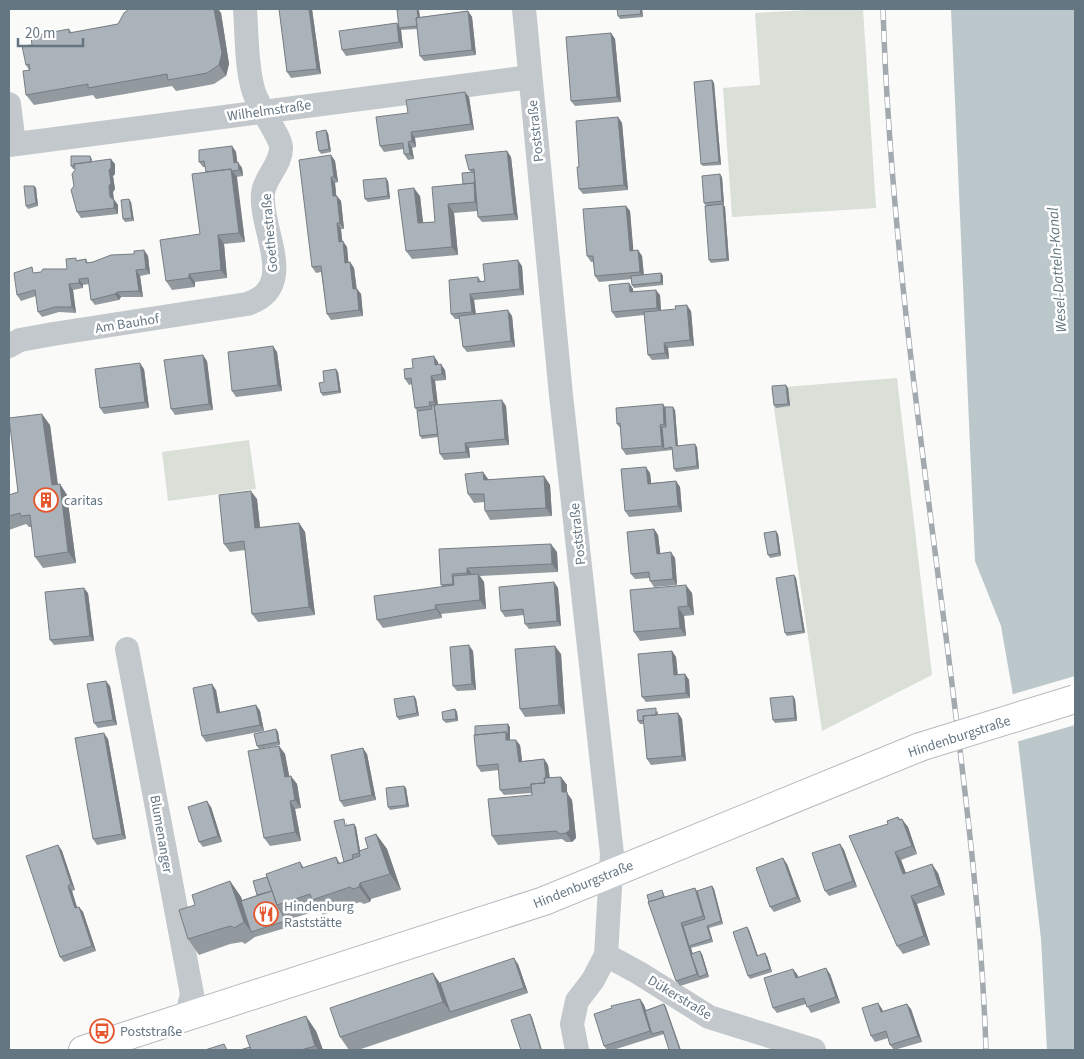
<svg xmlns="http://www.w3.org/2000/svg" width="1084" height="1059" font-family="'Source Sans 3',sans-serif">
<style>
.green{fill:#dadfd7}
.water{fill:#bbc7cb}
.pier{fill:#fafaf8}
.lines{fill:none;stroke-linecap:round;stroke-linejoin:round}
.major-casing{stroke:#b5babe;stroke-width:30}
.minor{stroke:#c3c8cc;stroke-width:24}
.major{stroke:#fff;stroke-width:28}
.rail-casing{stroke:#a2aab0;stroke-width:5.5}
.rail{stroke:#fff;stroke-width:4;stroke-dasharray:11;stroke-linecap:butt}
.major-bridge-casing{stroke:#b5babe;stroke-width:30;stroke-linecap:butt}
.major-bridge{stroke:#fff;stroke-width:28}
.wall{fill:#929a9f}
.shaded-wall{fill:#777d82}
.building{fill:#aab3b9;stroke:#777d82}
.labels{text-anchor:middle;stroke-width:5;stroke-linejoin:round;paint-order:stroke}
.street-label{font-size:14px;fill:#657683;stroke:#fff}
.poi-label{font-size:14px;fill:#657683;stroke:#fff;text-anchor:start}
.water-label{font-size:15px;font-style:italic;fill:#60757c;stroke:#fff}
</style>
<rect width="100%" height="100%" fill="#fafaf8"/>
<path class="green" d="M826,9h37l13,199 -144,9 -9,-129 37,-3 -5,-72z
M897,378l35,297 -110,56 -51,-343z
M249,440l7,49 -88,12 -6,-49z"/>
<path class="water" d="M951,9h124v1041h-28l-6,-111 -29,-250 -11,-63 -26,-65z"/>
<path class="pier" d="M1075,676v49l-59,17 -6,-47z"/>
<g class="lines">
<g class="major-casing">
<path id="major" d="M83,1050l461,-149 376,-154"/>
</g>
<path class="minor" d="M524,9l37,386 51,459 -6,101 -13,25 -16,21 -5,23 5,26
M9,104l5,40
M9,145l521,-68
M9,346l11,-6 33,-6 194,-30c53,-17 12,-75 16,-111 2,-17 19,-29 18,-46 -1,-12 -24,-41 -28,-58 -7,-25 -6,-54 -8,-80
M127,649l65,345 -6,25
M606,955l33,18 70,44 105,33"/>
<use href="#major" class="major"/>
<g class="rail-casing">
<path id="rail" d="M883,9c7,226 41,451 69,675 15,122 30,243 34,366"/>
</g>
<use href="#rail" class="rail"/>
<g class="major-bridge-casing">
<path id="major-bridge" d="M920,747l155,-48"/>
</g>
<use href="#major-bridge" class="major-bridge"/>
</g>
<path class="wall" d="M129,9h89l3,4 8,51 -3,12 -12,8 -38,7 -4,-5 -76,13 -3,-4 -59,10 -8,-10 3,-25 -3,-5 6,-20 37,-16 3,4 46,-9z
M279,9h33l9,65 -30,4 -4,-6z
M406,9h12l1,1 1,7 48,-6 4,6 4,38 -52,6 -4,-5 -3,-27 -16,1 2,18 -57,8 -4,-6 55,-27 2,3z
M642,9l1,8 -23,2 -2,-3z
M611,33l4,6 6,63 -46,4 -4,-5z
M712,80l2,3 7,82 -18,1 -2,-2z
M469,97l5,33 -59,8 1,9 -4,1 2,11 -6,1 -4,-6v-5l-20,3 -4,-6 28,-33z
M618,117l4,6 6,67 -45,4 -4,-5v-22z
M328,133l3,19 -10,2 -2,-3z
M232,146l4,6 1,10 5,6 1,8 -7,1 9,65 -21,2 3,34 -32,4v5l-23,3 -6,-9 34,-47 6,-62 -1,-5h-2l-4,-5z
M507,151l4,6 7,63 -36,2 -4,-5v-6l-24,2 4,42 -46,4 -6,-8 14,-55 3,26h12l36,-50 -2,-2z
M331,155l4,6 3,21 -3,1 1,13 5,5 3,28h-3l1,13 5,5 1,15h2l4,6 3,21 4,5 2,22 -32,4 -4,-6 -6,-42 -5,1 -4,-6z
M90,156l2,3v3l23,2v10l-2,2 2,13 -2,3 1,7 4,6v9l-37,4 -4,-6 -2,-42v-1h-2l-2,-3z
M722,177l2,27h-1l2,3 4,54 -18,2 -2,-3 -3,-54 -2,-3z
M388,181l2,18 -22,3 -3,-3z
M34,186l2,2 2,18 -10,3 -2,-3z
M131,202l3,19 -9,1 -2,-3z
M626,206l4,5 3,40 5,-1 4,6 2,19 17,-2 2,3v9l-29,3 -2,-3v-6l-33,3 -4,-6 -2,-14h-2l-4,-6z
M144,250l4,6 2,18 -10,2 3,21h-22l-2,3 -24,5 -4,-5 -2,-16 -6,1v3l-10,2 3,23 -17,-1 -17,5 -4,-5 -2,-16 -15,5 -4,-6 19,-22 31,-4 10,-9 9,-1 2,4 46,-9z
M522,266l2,29 -50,5 2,14 36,2 3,31 -48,5 -4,-5 -4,-28h-4l-4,-5 27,-37 3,4h4z
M629,283l4,6v3l27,3 1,16h30l3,35 -26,2 1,11 -17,1 -4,-5 -4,-40 -28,3 -4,-6z
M277,352l5,39 -46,6 -4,-6z
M207,361l6,49 -38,5 -4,-6z
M438,362v3l7,5 1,10 -11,1 3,24 68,1 3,39 -40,3 1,10 -26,2 -4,-6 -2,-17 -16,2 -2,-3 -3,-25 -2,-3 -3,-24 -3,1 -4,-6 8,-11z
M144,369l5,39 -45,6 -4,-6z
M338,372l3,21 -18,3 -2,-3 3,-11z
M788,388l2,18 -14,2 -2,-3z
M665,407l10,3 3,36 19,1 2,22 -23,3 -2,-3 -2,-19 -46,5 -4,-6 -1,-20 -4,-5z
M50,425l8,59h2l7,11 9,68 -33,5 -8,-11 -3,-30h-3l-3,-3 -17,6v-35l9,-3z
M483,472l6,8 55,-4 6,9 2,31 -62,4 -5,-9 -1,-9 -10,1 -6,-9z
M650,473l1,10 25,-2 4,6 2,25 -53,5 -4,-6z
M257,499l3,29 39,-5 6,9 10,83 -57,7 -6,-8 -7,-64 -15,2 -6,-8z
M654,529l4,6 2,18 15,5 2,27 -23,2 -4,-6v-3l-15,1 -4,-5z
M778,534l3,22 -11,2 -2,-3z
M439,549l118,3 1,20 -78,4 4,6 2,27 -45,5 1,4 -59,10 -6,-8 66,-33 -2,-2z
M794,575l2,3 9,55 -18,3 -2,-3z
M554,582l4,6 3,38 -32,3 -4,-5 -1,-9 -19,2 -4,-6z
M88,593l6,48 -40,4 -4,-5z
M692,593l2,22 -10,1 2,20 -46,5 -6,-9z
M473,651l3,39 -19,1 -4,-5z
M672,651l4,6 2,18 7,-1 4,6 1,18 -44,4 -4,-5z
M561,654l4,60 -40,3 -5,-8z
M110,686l7,39 -19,3 -4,-5z
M216,690l4,22 36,-7 4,6 4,20 -58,11 -4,-6z
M414,696l2,3 3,17 -20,4 -2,-3z
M795,699l2,22 -22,2 -2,-3z
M455,709l2,3 1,9 -12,2 -3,-3z
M658,711v4l20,-2 4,6 4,42 -35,4 -4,-6 -3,-35h-4l-2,-3z
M510,727v13l10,5 2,16 22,-2 4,6 2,13 11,-1 6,8v8l5,7 4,38 -4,4h-6l-4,-3 -64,6 -6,-9 40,-41 -1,-2 -27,2 -4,-5 -1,-20 -18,2 -4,-6z
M276,729l2,3 2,13 -21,4 -2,-3z
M108,739l18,100 -29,6 -4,-6z
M279,746l6,8 4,22 8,8 4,24 -6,1 6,32 -31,5 -6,-8z
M367,754l9,46 -32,7 -4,-6z
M404,786l2,2 3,19 -19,3 -2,-3z
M211,807l11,35 -19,5 -4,-5z
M898,817l10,10 9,27 -16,6 5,13h32l7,22 -28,9 13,41 -27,9 -6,-8 -9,-122z
M346,822l1,3 7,-1 2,3 4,24 8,-3 8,-14 11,15 14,41 -30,9 -1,3 -6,2 -4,-2 -37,13 -4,-5 -32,10 2,7 -34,10 -10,7 -3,-2 -12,2 -31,11 -11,-16 7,-34 35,-24 11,16 1,3 15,-5 10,-18 33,-15 4,6 32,-11 4,6 4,-1z
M840,844l4,6 13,37 -28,9 -4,-5z
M58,845l4,6 13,39 -3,1 5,16h2l4,5 13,39 -32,11 -4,-5z
M787,864l14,38 -27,10 -4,-5z
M712,886l2,3 9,35 -14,4 4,14 -22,6 1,5 10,1 7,23 -29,9 -4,-5 -14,-91 3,7 32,-6z
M747,927l2,3 9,26h9l5,16 -22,7 -2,-3z
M518,964l10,29 -170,57h-9l-9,-13 100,-54z
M797,974l1,3 32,-3 10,29 -29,10 -5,-9 -29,9 -4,-5z
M640,999l4,6 2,5 18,-6 2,3 -2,27 -51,16h-6l-3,-4z
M878,1003l5,8 28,-2 11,33 -28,8 -4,-5 -2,-7 -13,4 -4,-6z
M316,1031l7,19h-83z"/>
<path class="shaded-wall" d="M214,9h4l3,4 8,51 -3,12 -7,-11z
M309,9h3l9,65 -4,-5z
M417,9l2,1 2,19 -2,-3z
M640,9h2l1,8 -2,-3z
M468,11l4,6 4,38 -4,-5z
M397,23l4,7 2,18 -4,-6z
M611,33l4,6 6,63 -4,-5z
M712,80l2,3 7,82 -2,-3z
M465,92l4,5 5,33 -3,-6z
M618,117l4,6 6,67 -4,-5z
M326,130l2,3 3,19 -2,-3z
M411,132l4,6 1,9 -4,-6z
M408,142l4,6 2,11 -4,-5z
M232,146l4,6 2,16 -4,-5z
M507,151l4,6 7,63 -4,-6z
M331,155l4,6 3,21 -4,-5z
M111,159l4,5v10l-2,2 2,13 -2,3 1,11 -4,-6 -1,-11v-16z
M238,162l4,6 1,8 -4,-6z
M231,169l6,8 8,65 -6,-9z
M720,174l2,3 2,27 -2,-3z
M331,177l4,6 2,19 -4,-6z
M386,178l2,3 2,18 -2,-3z
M474,183l3,5 4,23 -6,-9z
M34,186l2,2 2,18 -2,-3z
M414,188l6,8 4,35 -6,-8z
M337,196l4,5 3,28 -4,-6z
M129,199l2,3 3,19 -2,-3z
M114,200l4,5v9l-4,-6z
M448,204l6,9 4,42 -6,-8z
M723,204l2,3 4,54 -2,-2z
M626,206l4,5 4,46 -4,-6z
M337,223l4,6 2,18 -4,-5z
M218,235l6,9 3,34 -6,-8z
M343,241l4,6 2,21 -4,-5z
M144,250l4,6 2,18 -4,-5z
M638,250l4,6 2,22 -4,-6z
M518,260l4,6 2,29 -4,-6z
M350,262l4,6 3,27 -4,-6z
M136,270l4,6 3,21 -4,-6z
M661,273l2,3v9l-2,-3z
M189,274l6,8v5l-6,-9z
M79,279l4,6v3l-4,-5z
M629,283l4,6 1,9 -4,-6z
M69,284l4,6 3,23 -4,-6z
M357,289l4,5 2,22 -4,-6z
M656,290l4,5 1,18 -4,-5z
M117,292l4,5 -2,3 -4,-6z
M470,294l4,6 2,17 -4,-5z
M687,305l4,6 3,35 -4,-6z
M508,310l4,6 3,31 -4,-6z
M664,343l4,5 1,11 -4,-6z
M273,346l4,6 5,39 -4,-6z
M203,355l4,6 6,49 -4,-6z
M434,356l4,6 1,9 -4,-6z
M140,363l4,6 5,39 -4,-6z
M441,364l4,6 1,10 -4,-6z
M336,369l2,3 3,21 -2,-2z
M431,376l4,5 3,26 -4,-5z
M786,385l2,3 2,18 -2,-2z
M502,400l4,6 3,39 -4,-6z
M663,404l4,6 1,20 -4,-6z
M673,407l2,3 3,39 -2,-3z
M42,414l8,11 9,71 -7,-11z
M660,425l4,5v19l-2,-3z
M465,443l4,5 1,10 -4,-6z
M695,444l2,3 2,22 -2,-3z
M646,467l4,6 2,16 -4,-5z
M483,472l6,9 -5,-1z
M544,476l6,9 2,31 -6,-8z
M676,481l4,6 2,25 -4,-6z
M60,484l7,11 9,68 -8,-11z
M251,491l6,8 4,38 -6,-9z
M299,523l6,9 10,83 -6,-8z
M654,529l4,6 3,24 -4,-5z
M776,531l2,3 3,22 -2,-3z
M551,544l6,8 1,20 -6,-8z
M671,552l4,6 2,27 -4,-6z
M467,568l6,8v6l-6,-9z
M478,574l6,8 2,27 -6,-9z
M794,575l2,3 9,55 -2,-2z
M554,582l4,6 3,38 -4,-5z
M686,585l6,8 2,22 -6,-9z
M84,588l4,5 6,48 -4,-5z
M435,605l6,9 1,4 -6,-9z
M678,607l6,9 2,20 -6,-8z
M469,645l4,6 3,39 -4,-6z
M555,646l6,8 4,60 -6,-9z
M672,651l4,6 2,24 -4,-6z
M685,674l4,6 1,18 -4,-5z
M106,681l4,5 7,39 -4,-5z
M212,684l4,6 5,28 -4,-5z
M414,696l2,3 3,17 -2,-3z
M793,696l2,3 2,22 -2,-3z
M256,705l4,6 4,20 -4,-6z
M455,709l2,3 1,9 -2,-2z
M678,713l4,6 4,42 -4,-5z
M508,724l2,3v19l-4,-6v-8z
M276,729l2,3 2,13 -2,-3z
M104,733l4,6 18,100 -4,-5z
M516,740l4,5 3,22 -4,-5z
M279,746l6,8 6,31 -6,-8z
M363,748l4,6 9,46 -4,-5z
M544,759l4,6 3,26 -4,-6z
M291,776l6,8 4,24 -6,-8z
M561,777l6,8v8l5,7 4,38 -4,4 -6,-9z
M404,786l2,2 3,19 -2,-2z
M207,801l4,6 11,35 -4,-6z
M290,801l5,8 6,32 -6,-9z
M902,819l6,8 9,27 -5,-8z
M354,824l2,3 5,29 -2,-3z
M376,834l11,15 14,41 -11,-16z
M840,844l4,6 13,37 -4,-6z
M58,845l4,6 13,39 -4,-6z
M895,852l6,8 8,22 -6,-8z
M783,858l4,6 14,38 -4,-5z
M932,864l6,9 7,22 -6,-9z
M230,881l11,16 12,34 -2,1 4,5 -11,-15z
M360,883l11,16 -1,3 -11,-15z
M68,886l4,5 7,23 -4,-6z
M712,886l2,3 9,35 -2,-3z
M695,888l4,6 8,28 -4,-6z
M911,896l6,8 13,41 -6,-9z
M79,907l4,5 13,39 -4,-5z
M283,915l4,5 2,7 -4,-6z
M681,923l4,5 4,18 2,2 9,29h-1l-2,-3z
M707,926l2,2 4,14 -2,-3z
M747,927l2,3 10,29 -2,-3z
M700,951l2,3 7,23 -2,-3z
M765,953l2,3 5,16 -2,-3z
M514,958l4,6 10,29 -4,-5z
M826,968l4,6 10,29 -4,-6z
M793,969l4,5 3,10 -4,-6z
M433,973l11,16 6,23 -7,-10z
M640,999l4,6 9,28 -1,1 -2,-3z
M878,1003l4,6 3,9 -4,-6z
M664,1004l2,3 15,43h-1z
M907,1004l4,5 11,33 -4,-6z
M530,1014l2,3 10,33h-1z
M306,1016l10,15 7,19h-4l-4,-4z"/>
<path class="building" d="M129,9h85l8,44 -3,12 -12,8 -39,7 -1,-6 -79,14v-4l-62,11 -3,-24 7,-1 -1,-6 -3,1 -4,-19 10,-1 -1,-9 38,-7v4l49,-9 6,-11z
M279,9h30l8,60 -30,3z
M406,9h11l1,8 -2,1 1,8 -18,2 -2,-18z
M617,9h23l1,5 -23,2z
M468,11l4,39 -52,6 -4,-38z
M397,23l2,19 -57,8 -3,-19z
M611,33l6,64 -46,4 -5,-64z
M712,80l7,82 -18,2 -7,-82z
M465,92l6,32 -60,8 1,9 -4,1 2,12h-6l-1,-11 -23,3 -4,-29 32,-4 -2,-13z
M618,117l6,68 -45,4 -2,-22h2l-3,-46z
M326,130l3,19 -10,2 -3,-19z
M232,146l2,17 4,-1 1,8 -7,1 -1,-2 -25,3 -2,-11 -5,1v-12z
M507,151l7,63 -36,3 -4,-48 -5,1 -4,-15z
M331,155l3,22h-3l2,19h4l3,27h-3l2,19 4,-1 2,22 5,-1 3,27h4l2,21 -32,4 -6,-48 -9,1 -13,-107z
M71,156h19l1,6 -17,2v2h-3z
M111,159v9l-2,2 2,13 -2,3 1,11 4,3v8l-37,4 -6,-22 3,-4 -2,-12 3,-4 -1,-6z
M231,169l8,64 -21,2 3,35 -32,4v4l-23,3 -6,-41 40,-6 -8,-60z
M474,172l1,13 -1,-2 -11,1 -1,-11z
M720,174l2,27 -18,2 -2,-27z
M386,178l2,18 -23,3 -2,-19z
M474,183l1,19 -27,2 4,43 -46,4 -8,-61 16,-2 4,35 17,-1 -3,-35z
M24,186h10l2,17 -10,3z
M129,199l3,19 -9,1 -2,-19z
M723,204l4,55 -18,1 -4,-54z
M626,206l4,45 8,-1 2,22 -45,4 -2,-20h-6l-4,-47z
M144,250l2,19 -10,1 3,21 -22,1 -2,2 -24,6 -3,-22 -9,1v4l-10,1 3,23h-17l-17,5 -3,-22 -18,5 -3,-22 18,-6 1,6 8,-1 2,-3h24l-1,-10 10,-1v3l10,-2v4l7,-1 18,-7 23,-1v-3z
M518,260l2,29 -50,5 2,18 -21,2 -2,-34 29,-3v5l7,-1 -2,-17z
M661,273v9l-29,3 -1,-9z
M629,283l1,9 26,-2 1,18 -45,4 -3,-27z
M687,305l3,35 -26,3 1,10 -17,2 -4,-43 32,-3 -1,-3z
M508,310l3,31 -48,6 -4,-31z
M273,346l5,39 -46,6 -4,-39z
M203,355l6,49 -38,5 -7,-49z
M434,356l1,9 6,-1 1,10 -11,2 3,26h-5l1,4 -15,2 -4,-30 -6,1 -1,-10 9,-1 -1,-9z
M140,363l5,39 -45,6 -5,-39z
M336,369l3,22 -18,2 -2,-10 5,-1 -1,-11z
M786,385l2,19 -14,1 -2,-19z
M502,400l3,39 -40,4 1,9 -26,2 -6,-49z
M663,404l1,20 -4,1 2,21 -40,3 -2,-26 -3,1 -1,-16z
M431,405h5h-2l4,29 -18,2 -3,-25 15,-2z
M665,407h8l3,39 19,-2 2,22 -23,3 -2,-22 -8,2 -2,-22h4z
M42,414l10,71 8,-1 8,68 -33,5 -5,-42 -9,1 -1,-3 -11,3v-21l9,-3 -9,-74z
M646,467l2,17 28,-3 2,25 -53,5 -4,-42z
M483,472l1,8 60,-4 2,32 -61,3 -1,-17h-16l-3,-20z
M251,491l4,37 44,-5 10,84 -57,7 -8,-73 -20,3 -5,-49z
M654,529l3,25 14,-2 2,27 -23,2 -1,-9 -18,2 -4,-42z
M776,531l3,22 -11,2 -4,-22z
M551,544l1,20 -85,4v5l-15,1 1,10 -12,1 -2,-36z
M478,574l2,26 -45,5 1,4 -59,11 -3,-24 80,-11 -1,-9z
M794,575l9,56 -18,2 -9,-55z
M554,582l3,39 -32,3 -2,-15 -22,2 -2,-24z
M686,585l2,21 -10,1 2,21 -46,4 -4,-42z
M84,588l6,48 -40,4 -5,-48z
M469,645l3,39 -19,2 -3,-39z
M555,646l4,59 -39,4 -5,-60z
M672,651l2,24 11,-1 1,19 -44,4 -4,-43z
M106,681l7,39 -19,3 -7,-39z
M212,684l5,29 39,-8 4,20 -58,11 -9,-48z
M414,696l3,17 -20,4 -3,-18z
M793,696l2,22 -22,2 -3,-22z
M656,708v7l-13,1 1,4 -6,1 -1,-11z
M455,709l1,10 -13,1 -1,-8z
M678,713l4,43 -35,3 -4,-43z
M508,724v11l-2,-3 -31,3v-9z
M276,729l2,13 -21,4 -3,-12z
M506,732v8h10l3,22 25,-3 2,19h-2l1,5 -14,1v3l-31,3 -2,-26 -21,2 -3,-31z
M104,733l18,101 -29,5 -18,-101z
M279,746l6,31 6,-1 4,24 -5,1 5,31 -31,6 -16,-87z
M363,748l9,47 -32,6 -9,-46z
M561,777l1,15h5l3,38 -4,3 -6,1 -4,-3 -64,5 -4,-37 44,-4 -1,-11 14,-1 -1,-5z
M404,786l3,19 -19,2 -2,-19z
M207,801l11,35 -19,6 -11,-35z
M898,817l1,3 3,-1 10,27 -17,6 8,22 29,-10 7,22 -28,10 13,40 -27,10 -48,-110 39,-12 -1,-3z
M344,819l1,7 9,-2 5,29 -7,2 1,4 -9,3 -10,-41z
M376,834l14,40 -30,9 -1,4 -6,2 -3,-2 -38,13 -2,-6 -33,11 -11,-31 34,-12 2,6 34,-11 2,7 22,-8 -1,-5 9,-3 -3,-10z
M840,844l13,37 -28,10 -13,-38z
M58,845l13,39 -3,2 3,10 4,12 4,-1 13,39 -32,11 -34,-101z
M783,858l14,39 -27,10 -14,-39z
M267,877l5,14 -15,4 -4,-14z
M230,881l14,41 -10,6 -3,-2 -11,3 -32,10 -9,-29 16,-5 -3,-10z
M712,886l9,35 -14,5 4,13 -22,7 -6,-20 22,-7 -8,-28z
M695,888l8,28 -22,7 16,51 -21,7 -28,-79z
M662,890l2,7 -15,5 -2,-7z
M272,891l5,14 6,10 2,6 -34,11 -10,-31z
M747,927l10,29 8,-3 5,16 -22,7 -15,-44z
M700,951l7,23 -8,3 -8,-23z
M514,958l10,30 -74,24 -10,-29z
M826,968l10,29 -29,10 -3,-9 -31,10 -9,-30 29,-9 3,9z
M433,973l10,29 -103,35 -10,-29z
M640,999l10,32 -46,15 -10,-32 18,-6 -1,-2z
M878,1003l3,9 26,-8 11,32 -28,9 -4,-14 -15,5 -9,-28z
M664,1004l16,46h-11l-6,-19 -11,3 -7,-23z
M530,1014l11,36h-20l-10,-30z
M306,1016l9,30 -14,4h-50l-5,-14z
M224,1044l3,6h-22z
M250,1047l1,3h-11z"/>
<defs>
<g id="building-ring" transform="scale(1.25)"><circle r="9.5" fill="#fff" stroke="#e4572e" stroke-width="1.5"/><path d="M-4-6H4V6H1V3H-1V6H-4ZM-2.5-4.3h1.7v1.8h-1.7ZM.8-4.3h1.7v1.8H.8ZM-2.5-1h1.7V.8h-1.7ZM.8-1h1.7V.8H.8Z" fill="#e4572e"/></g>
<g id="restaurant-ring" transform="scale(1.25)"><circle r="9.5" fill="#fff" stroke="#e4572e" stroke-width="1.5"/><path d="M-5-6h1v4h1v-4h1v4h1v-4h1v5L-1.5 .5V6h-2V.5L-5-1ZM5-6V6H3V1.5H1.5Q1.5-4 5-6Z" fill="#e4572e"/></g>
<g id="bus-ring" transform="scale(1.25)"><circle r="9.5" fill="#fff" stroke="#e4572e" stroke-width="1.5"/><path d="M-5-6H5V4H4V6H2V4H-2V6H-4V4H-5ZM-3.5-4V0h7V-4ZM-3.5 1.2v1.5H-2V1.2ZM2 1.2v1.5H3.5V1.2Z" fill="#e4572e"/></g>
</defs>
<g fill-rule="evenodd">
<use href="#building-ring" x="46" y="500"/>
<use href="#restaurant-ring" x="266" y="914"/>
<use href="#bus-ring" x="102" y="1031"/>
</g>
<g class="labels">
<g class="street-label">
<text transform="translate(269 110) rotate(-8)" y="5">Wilhelmstraße</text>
<text transform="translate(535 131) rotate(-96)" y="5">Poststraße</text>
<text transform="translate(269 233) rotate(-95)" y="5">Goethestraße</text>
<text transform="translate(127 323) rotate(-9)" y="5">Am Bauhof</text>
<text transform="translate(577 534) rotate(-96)" y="5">Poststraße</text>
<text transform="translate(959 736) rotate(-18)" y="5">Hindenburgstraße</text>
<text transform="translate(162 834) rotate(80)" y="5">Blumenanger</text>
<text transform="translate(583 884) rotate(-22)" y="5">Hindenburgstraße</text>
<text transform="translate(680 997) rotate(31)" y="5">Dükerstraße</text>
</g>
<g class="poi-label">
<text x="64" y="505">caritas</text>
<text x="284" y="911">Hindenburg<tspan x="284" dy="16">Raststätte</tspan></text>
<text x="120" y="1036">Poststraße</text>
</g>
<g class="water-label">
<text transform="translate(1057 270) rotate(-94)" y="5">Wesel-Datteln-Kanal</text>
</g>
</g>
<rect width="1084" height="1059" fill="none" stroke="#657683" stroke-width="20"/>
<path d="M18 38v8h65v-8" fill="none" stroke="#657683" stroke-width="2.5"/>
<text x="25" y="38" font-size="15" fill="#657683" stroke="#ffffff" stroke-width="4" paint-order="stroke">20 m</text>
</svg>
